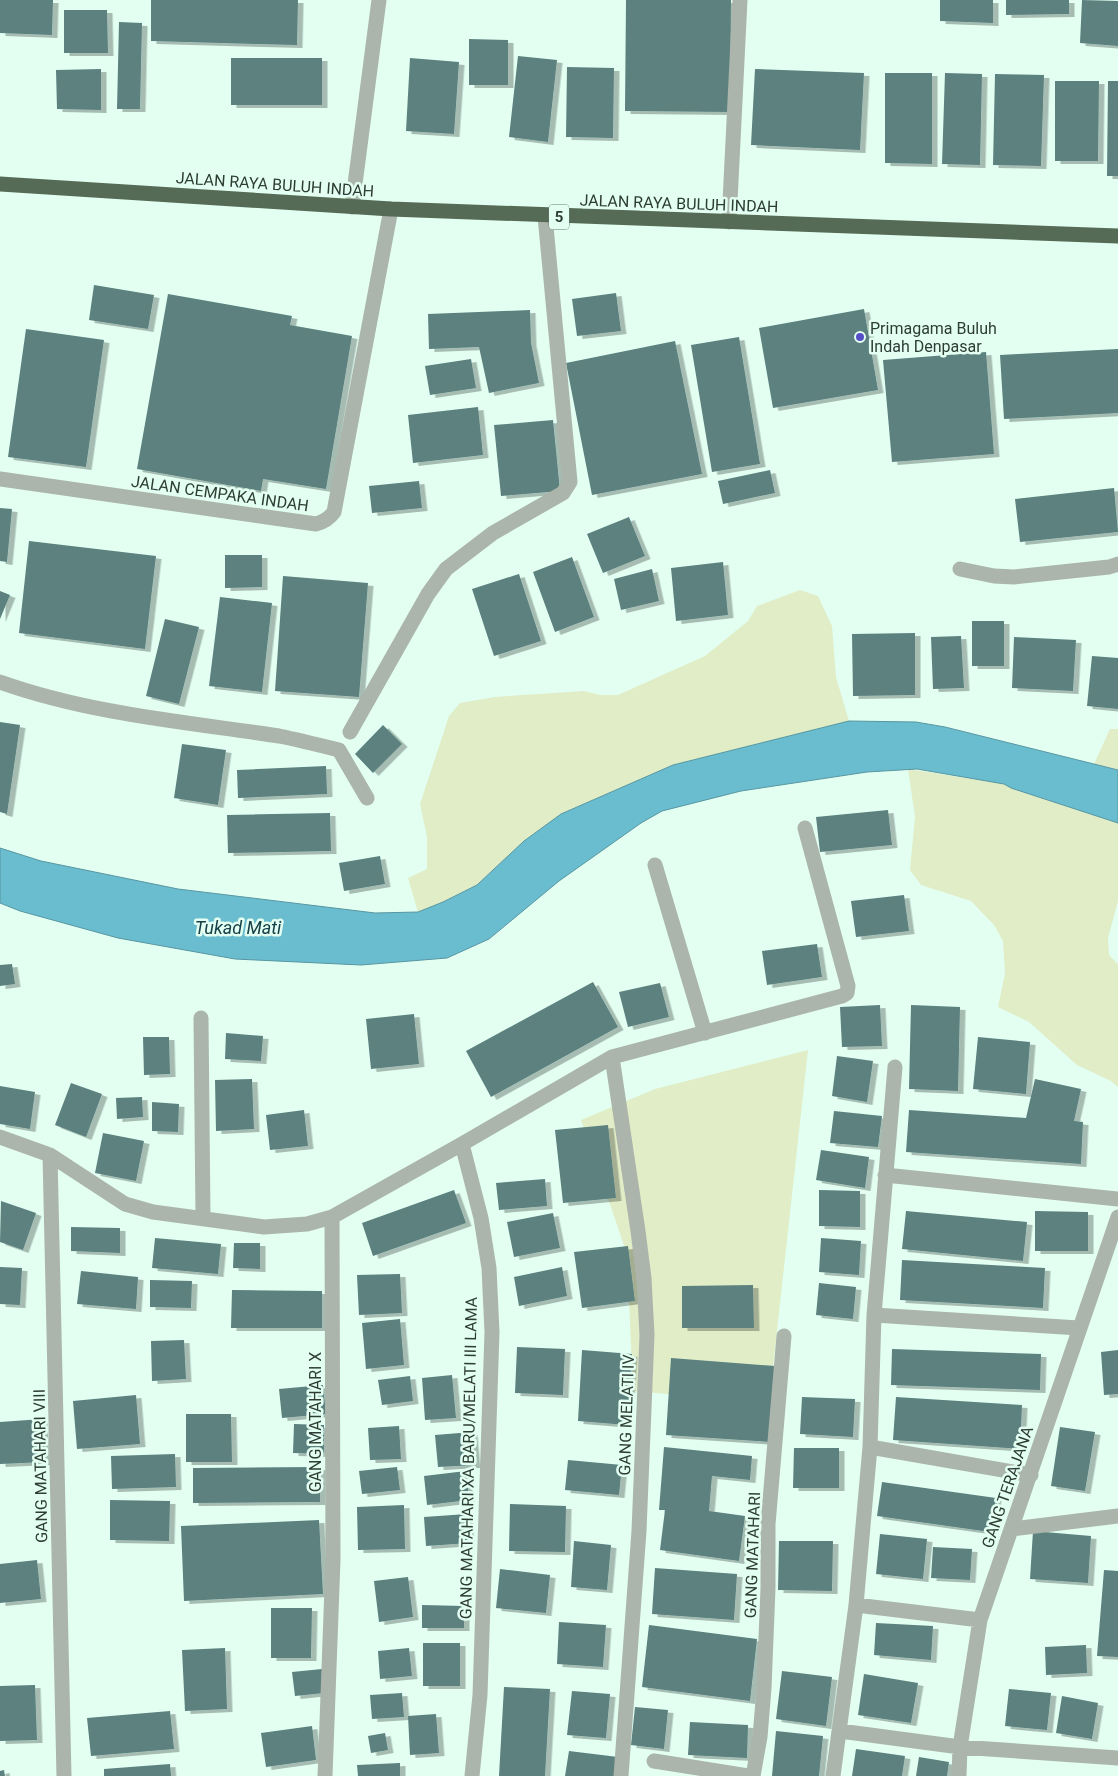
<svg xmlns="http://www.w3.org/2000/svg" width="1118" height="1776" font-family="Roboto,sans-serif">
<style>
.green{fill:#e0edc7}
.water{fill:#6abdcf;stroke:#5896a1}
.building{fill:#5b817f;filter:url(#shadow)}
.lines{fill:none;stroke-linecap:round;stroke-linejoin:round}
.minor{stroke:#abb5ab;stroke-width:15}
.highway{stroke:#556b55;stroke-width:15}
.poi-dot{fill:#564ec6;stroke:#e2fff2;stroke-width:2}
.labels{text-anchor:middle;stroke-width:5;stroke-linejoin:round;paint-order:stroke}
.shield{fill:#e2fff2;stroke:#64766e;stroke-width:1}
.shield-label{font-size:15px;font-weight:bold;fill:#2e3c36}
.street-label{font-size:16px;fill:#2e3c36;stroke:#e2fff2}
.poi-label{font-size:16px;fill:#2e3c36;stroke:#e2fff2;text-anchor:start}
.water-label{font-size:18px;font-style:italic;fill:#184048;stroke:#e2fff2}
</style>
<defs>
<filter id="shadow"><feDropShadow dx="5.5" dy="3" stdDeviation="0" flood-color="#0004"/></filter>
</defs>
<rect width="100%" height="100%" fill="#e2fff2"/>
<path class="green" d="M800,590l18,6 14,30 4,51 13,44 -176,44 -112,49 -37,27 -47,44 -34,17 -25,10 -10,-34 19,-9v-32l-7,-33 29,-88 11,-13 35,-6 89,-6 16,4h18l87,-39 43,-35 9,-15z
M1110,729h8v41l-24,-6z
M908,769l96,15 7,4 107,35v78l-10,37 1,17 9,9v123l-7,-6 -34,-16 -48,-43 -31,-15 7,-34 -2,-32 -9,-16 -23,-24 -50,-16 -11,-15 5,-53z
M808,1050l-39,353 -136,-12 -6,-137 -46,-134 74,-31z"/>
<path class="water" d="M849,721l67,1 29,5 173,43v53l-107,-35 -7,-4 -87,-15 -50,3 -126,19 -79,20 -21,12 -82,58 -70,58 -42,19 -86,7 -126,-6 -117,-21 -98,-27 -20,-8v-55l41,13 137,28 197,24 43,-1 25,-10 34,-17 47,-44 37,-27 112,-49z"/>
<path class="building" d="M0,0h53l-1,35 -52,-2z
M151,0h147l-1,45 -146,-4z
M626,0h105l-1,112 -105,-1z
M940,0h53v23l-53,-2z
M1006,0h63v14l-63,1z
M1082,0l36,1v45l-38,-3z
M64,10h43l1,43h-44z
M119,22l23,1 -2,86h-23z
M469,39l39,1v45h-39z
M518,56l39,4 -9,82 -39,-5z
M231,58h91v47h-91z
M410,58l49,4 -5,72 -48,-3z
M567,67l47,1 -1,70 -47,-1z
M101,69v41l-44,-1 -1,-39z
M755,69l109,4 -4,77 -109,-5z
M885,73h47v91l-47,-1z
M945,73l37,1 -2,91 -38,-1z
M995,74l49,1 -3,91 -48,-1z
M1055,81h44l-1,80h-43z
M1108,81h10v95h-11z
M94,285l60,10 -6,34 -59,-9z
M616,293l5,38 -44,5 -5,-37z
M168,294l124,22 -2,9 62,11 -26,153 -63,-10 -2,12 -124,-22z
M864,309l14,81 -105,18 -14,-80z
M530,310l1,33 8,40 -50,10 -10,-46 -50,2 -1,-35z
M26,329l78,11 -18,127 -78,-10z
M739,337l21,127 -48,8 -21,-127z
M675,341l27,133 -110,21 -26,-132z
M1118,349v64l-114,6 -4,-64z
M986,352l8,102 -102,8 -9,-102z
M471,359l5,29 -46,7 -5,-29z
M478,407l5,48 -70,8 -5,-48z
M553,420l7,71 -59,5 -7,-71z
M770,470l5,23 -52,11 -5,-23z
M419,481l3,27 -50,5 -3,-27z
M1114,488l4,44 -98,10 -5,-43z
M0,508l12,1 -5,53 -7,-1z
M629,517l16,39 -42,17 -16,-39z
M29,541l127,15 -11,93 -126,-16z
M225,555h37v32l-37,1z
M572,557l22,60 -39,15 -22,-60z
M723,562l5,53 -52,6 -5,-53z
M652,569l7,32 -38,9 -7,-31z
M519,574l22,67 -47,15 -22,-67z
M283,576l85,7 -9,114 -84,-6z
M0,591l10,4 -10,24z
M220,597l52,6 -10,89 -53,-6z
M165,619l34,8 -20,77 -33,-8z
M972,621h32v45h-32z
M915,633v62l-62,1 -1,-62z
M961,636l3,52 -31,1 -2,-52z
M1014,637l62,3 -3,51 -61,-3z
M1092,656l26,2v51l-31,-3z
M0,722l20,3 -13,89 -7,-2z
M383,725l19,19 -29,29 -18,-19z
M182,744l44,6 -8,55 -44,-7z
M326,766l1,28 -89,4 -1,-28z
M888,810l4,35 -72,7 -4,-35z
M330,813l1,38 -103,2 -1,-38z
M380,856l5,28 -41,7 -5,-28z
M904,895l5,36 -53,6 -5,-36z
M817,944l5,33 -55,8 -5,-34z
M12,964l3,20 -15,2v-21z
M593,982l25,45 -127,70 -25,-46z
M660,983l9,34 -41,10 -9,-35z
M880,1005l2,41 -40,1 -2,-40z
M911,1005l49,2 -2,84 -49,-2z
M414,1014l5,50 -48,5 -5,-50z
M226,1033l37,3 -2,25 -36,-2z
M143,1037h26l1,37 -26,1z
M978,1037l52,5 -4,52 -53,-5z
M837,1056l36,5 -6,41 -35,-6z
M252,1079l2,50 -38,2 -1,-51z
M1035,1079l46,10 -7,32 9,1 -2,42 -175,-12 3,-42 117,8z
M71,1083l31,11 -16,43 -31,-12z
M0,1086l35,6 -5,37 -30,-5z
M142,1097l1,20 -26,2 -1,-21z
M152,1102l27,2 -1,28 -26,-1z
M304,1110l4,36 -38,4 -4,-35z
M834,1111l48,5 -4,31 -48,-4z
M608,1125l8,73 -53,5 -8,-73z
M103,1133l41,8 -8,40 -41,-8z
M821,1150l48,7 -4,31 -49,-8z
M545,1179l2,27 -48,4 -3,-27z
M454,1190l12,33 -93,33 -11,-33z
M819,1190l41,1v36l-41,-1z
M1,1201l35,12 -13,37 -23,-8z
M906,1211l121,11 -4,39 -121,-12z
M1035,1211l53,1v39h-53z
M553,1213l7,35 -46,9 -7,-35z
M71,1227l49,1v25l-49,-2z
M155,1238l66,6 -3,30 -66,-6z
M821,1238l40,3 -2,34 -40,-3z
M234,1243h26v26l-27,-1z
M628,1246l7,55 -53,7 -8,-56z
M902,1260l143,8 -2,40 -143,-8z
M0,1267l22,1 -2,37 -20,-1z
M562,1267l5,29 -48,10 -5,-29z
M81,1271l57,6 -2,32 -59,-5z
M400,1274l2,39 -43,2 -2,-40z
M150,1280l42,1 -1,27 -41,-1z
M819,1283l37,4 -3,32 -37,-4z
M753,1285l1,43h-72v-42z
M232,1290l90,1v37h-91z
M400,1319l4,46 -38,4 -4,-46z
M184,1340l2,39 -34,2 -1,-40z
M517,1347l48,2 -2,46 -48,-2z
M892,1349l149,5 -1,36 -149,-5z
M582,1350l50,4 -5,71 -49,-4z
M1118,1350v44l-14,1 -3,-43z
M671,1358l104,8 -5,76 -104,-7z
M452,1375l4,43 -31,2 -3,-42z
M410,1376l3,25 -31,4 -4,-25z
M323,1385l3,29 -44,4 -3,-29z
M136,1395l4,49 -63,5 -4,-48z
M802,1397l53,2 -2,38 -53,-3z
M896,1397l126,8 -2,44 -127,-9z
M186,1414h45l1,48h-46z
M42,1419l3,43 -45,2v-42z
M294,1424l30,1v29l-31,-1z
M399,1426l2,33 -31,1 -2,-32z
M1060,1427l35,5 -10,59 -34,-5z
M472,1432l3,33 -37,2 -3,-32z
M664,1447l88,9 -2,24 -38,-4 -3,35 36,5 -6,45 -79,-11 5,-40h-6z
M794,1448h45v40h-46z
M175,1454l1,33 -64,2 -1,-33z
M568,1460l54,5 -3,30 -54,-5z
M320,1467v35l-127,1v-35z
M397,1467l3,23 -38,4 -3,-23z
M466,1471l3,29 -42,5 -3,-29z
M882,1482l114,16 -6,34 -113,-16z
M110,1500l60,1 -1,40 -59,-1z
M510,1504l56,2 -1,46 -56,-1z
M404,1505l1,44 -47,1 -1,-43z
M467,1514l2,29 -43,3 -2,-29z
M319,1520l4,74 -139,7 -3,-75z
M1033,1531l58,5 -3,47 -58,-4z
M880,1534l47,5 -4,40 -47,-5z
M574,1541l37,4 -4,45 -36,-3z
M779,1541h54l-1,50 -54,-1z
M933,1547l39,2 -2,31 -39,-2z
M37,1560l4,39 -41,4v-39z
M655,1568l82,6 -3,46 -82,-6z
M500,1569l50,6 -4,38 -50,-5z
M1104,1570l14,1v86l-21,-1z
M408,1577l5,40 -34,5 -5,-41z
M422,1605l42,1v22h-42z
M271,1608h41l-1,50h-40z
M559,1622l47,3 -3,42 -46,-3z
M876,1623l57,3 -2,34 -57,-5z
M649,1625l108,14 -7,62 -108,-14z
M423,1643h37v43h-37z
M1086,1645l1,28 -41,2 -1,-28z
M225,1648l2,61 -42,2 -3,-61z
M409,1648l3,28 -32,3 -2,-28z
M322,1669l2,24 -29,3 -3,-24z
M782,1671l50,6 -6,49 -50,-7z
M864,1674l54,9 -7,40 -53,-8z
M35,1685l2,55 -37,1v-55z
M504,1687l46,2 -5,87h-46z
M1009,1689l42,4 -4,37 -42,-4z
M572,1691l38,3 -4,44 -39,-3z
M402,1693l2,24 -32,2 -2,-24z
M1062,1696l36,7 -6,36 -36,-6z
M635,1707l33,3 -4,39 -33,-4z
M170,1711l4,38 -83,7 -4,-38z
M436,1714l3,39 -29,2 -2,-39z
M690,1722l58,3 -1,33 -59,-3z
M312,1726l4,34 -50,7 -5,-34z
M776,1731l47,5 -4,40h-47z
M385,1733l3,17 -17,3 -3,-17z
M856,1749l49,7 -3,20h-50z
M569,1751l49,6 -3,19h-50z
M919,1757l30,5 -2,14h-31z
M400,1763v13h-42l-1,-11z
M170,1764l1,12h-67v-7z
M4,1770l1,6h-5v-5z"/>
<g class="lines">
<path class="minor" d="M352,207l27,-207
M729,222l11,-222
M0,479l316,45c8,-2 13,-5 18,-12l57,-303
M960,569l34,7 20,1 95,-10 9,-3
M0,682c90,32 186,40 279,54 20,4 40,9 60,14l28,48
M350,732l78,-138 18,-25 47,-36 70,-40 7,-11 -25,-266
M655,865l50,168
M201,1018l2,200
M612,1057l26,174 6,47 3,57 -8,196 -18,245
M0,1137l50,18 75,49 28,8 111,15 43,-3 25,-7
M462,1144l19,74 8,50 3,64 -12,363 -8,81
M50,1155l14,621
M885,1175l233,24
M874,1315l205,13
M870,1447l161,28
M1012,1529l106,-13
M856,1605l124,15
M840,1731l120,16 158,11
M654,1761l94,15
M325,1776l8,-216 -1,-343 130,-73 150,-87 230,-61 5,-3 1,-7 -43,-158
M753,1776l7,-39 4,-49 4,-100v-64l16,-188
M833,1776l23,-171 14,-158 4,-132 21,-248
M959,1776l1,-29 20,-127 138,-403"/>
<path class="highway" d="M0,184l391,25 727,27"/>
</g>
<circle class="poi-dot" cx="860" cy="337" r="5"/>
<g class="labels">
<rect class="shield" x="549" y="204.5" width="20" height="25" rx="4"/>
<g class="shield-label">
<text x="559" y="222">5</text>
</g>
<g class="street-label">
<text transform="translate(275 184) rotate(4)" y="6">JALAN RAYA BULUH INDAH</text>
<text transform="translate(679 203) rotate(2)" y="6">JALAN RAYA BULUH INDAH</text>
<text transform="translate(220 493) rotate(8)" y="6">JALAN CEMPAKA INDAH</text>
<text transform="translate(626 1415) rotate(-88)" y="6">GANG MELATI IV</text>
<text transform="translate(315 1422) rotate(-90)" y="6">GANG MATAHARI X</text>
<text transform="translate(468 1458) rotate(-89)" y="6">GANG MATAHARI XA BARU/MELATI III LAMA</text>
<text transform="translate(40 1466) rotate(-91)" y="6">GANG MATAHARI VIII</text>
<text transform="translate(1007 1487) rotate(-71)" y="6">GANG TERAJANA</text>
<text transform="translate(752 1555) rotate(-88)" y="6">GANG MATAHARI</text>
</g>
<g class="poi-label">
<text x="870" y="334">Primagama Buluh<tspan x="870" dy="18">Indah Denpasar</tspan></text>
</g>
<g class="water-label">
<text x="238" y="934">Tukad Mati</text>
</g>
</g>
</svg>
